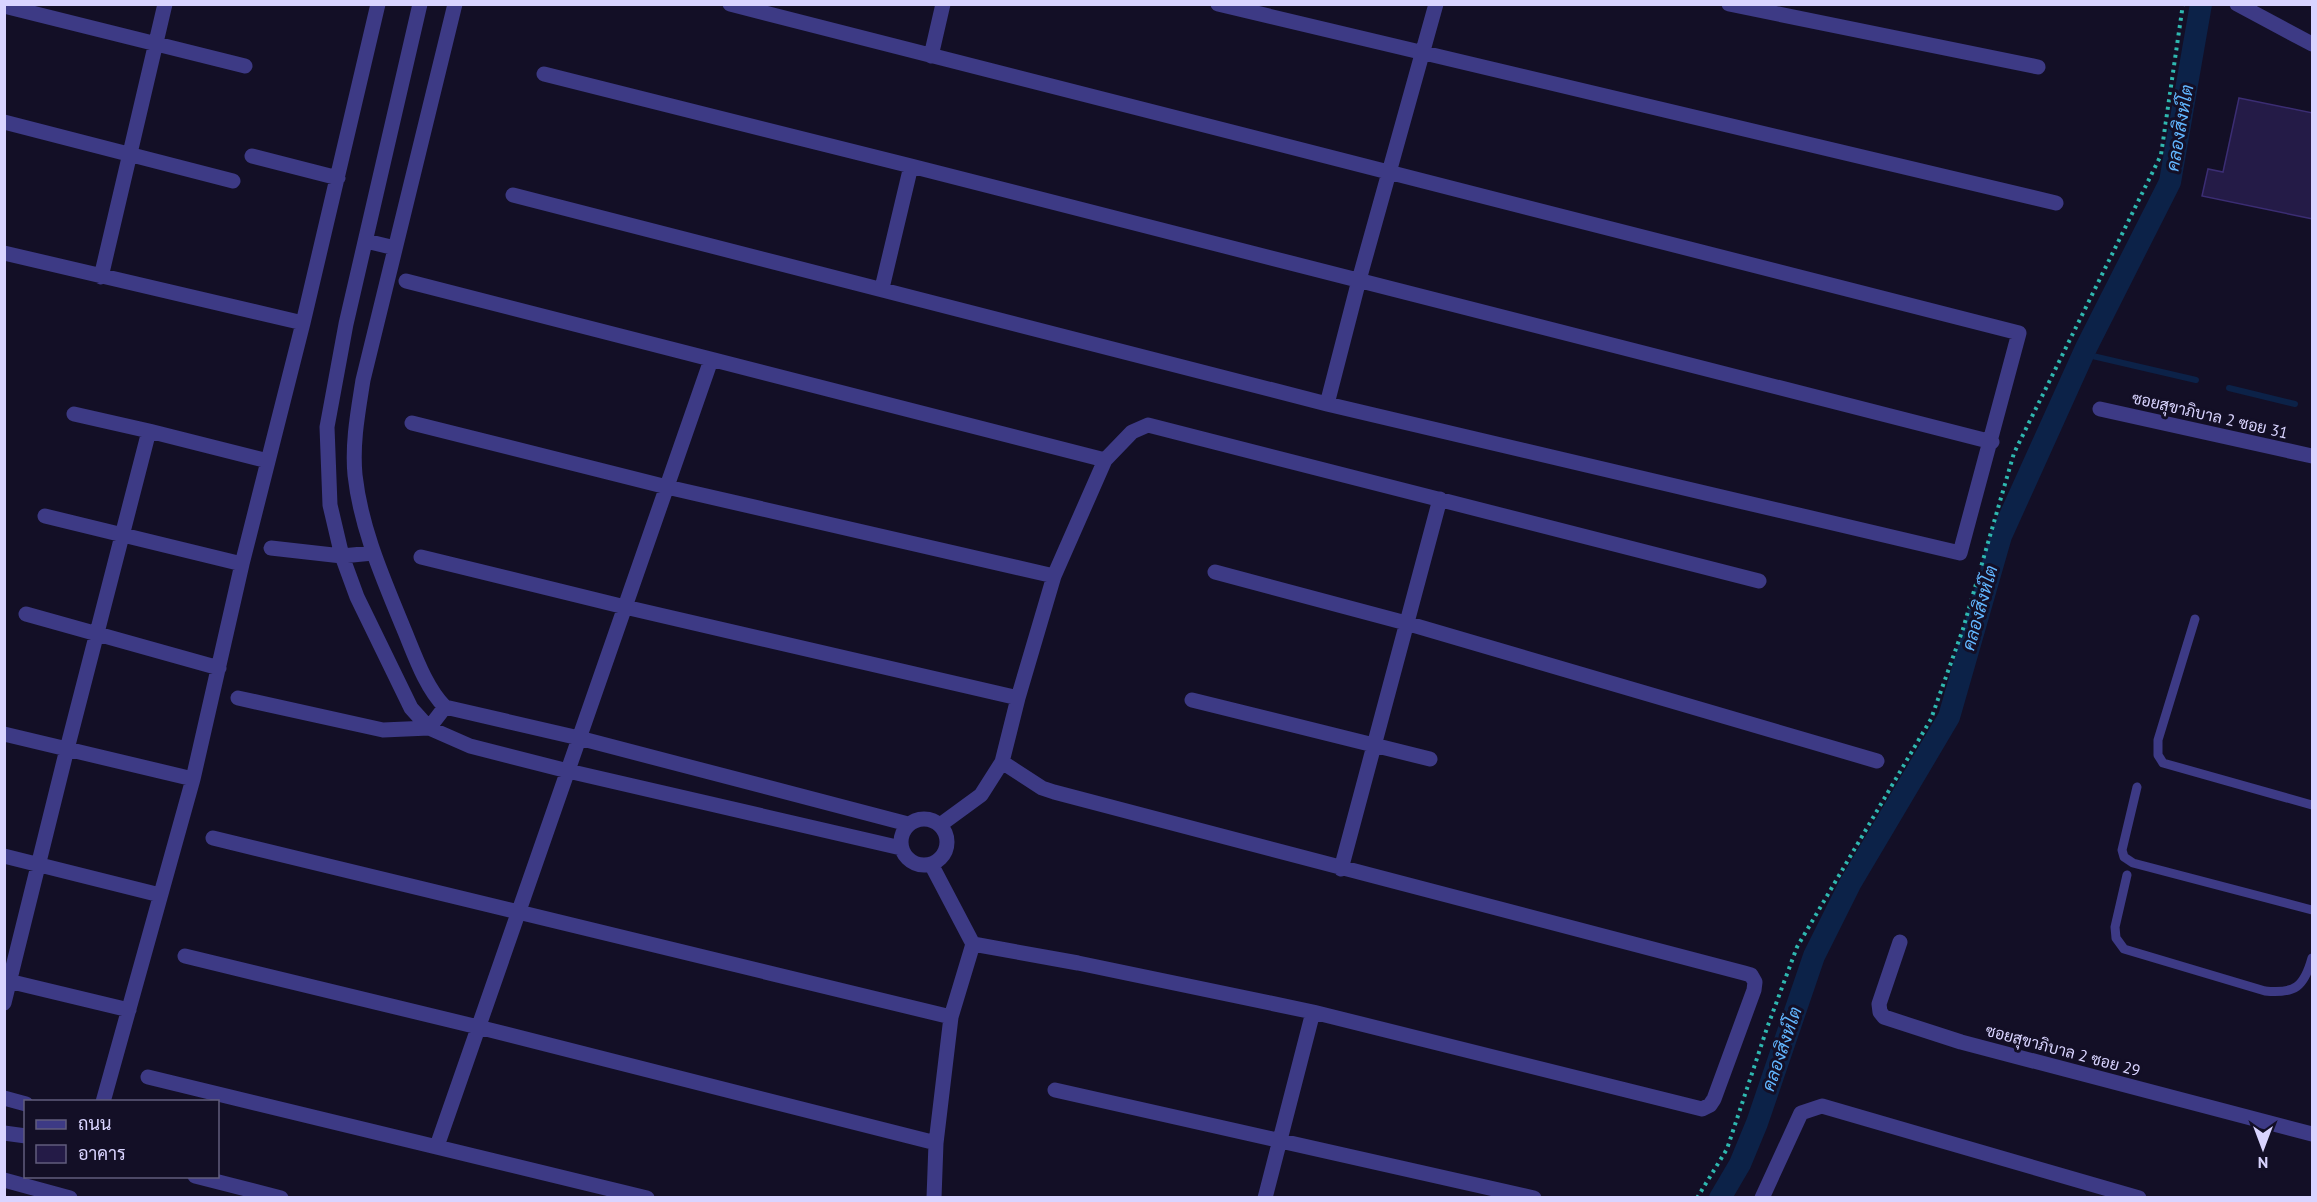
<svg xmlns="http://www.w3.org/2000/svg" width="2317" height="1202" font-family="'PT Sans',Sarabun,sans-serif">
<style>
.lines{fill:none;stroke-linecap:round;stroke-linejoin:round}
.stream{stroke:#0c2248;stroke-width:6}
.canal{stroke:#0c2248;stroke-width:22}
.building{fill:#241b47;stroke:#3b2d73;stroke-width:1.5}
.path{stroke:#2fb8b0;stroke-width:4;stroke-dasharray:3 4.5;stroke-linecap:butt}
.service{stroke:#3d3a85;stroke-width:9}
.minor{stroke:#3d3a85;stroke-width:15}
.tertiary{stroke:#3d3a85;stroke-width:15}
.labels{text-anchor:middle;stroke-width:6;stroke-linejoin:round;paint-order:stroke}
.street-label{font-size:16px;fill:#d9d4ff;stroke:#130f26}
.water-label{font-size:18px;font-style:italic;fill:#62b6ff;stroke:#130f26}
</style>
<rect width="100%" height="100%" fill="#130f26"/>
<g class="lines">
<path class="stream" d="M2084,354l112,26
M2229,388l66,16"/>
<path class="canal" d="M1720,1198l20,-34 17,-41 57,-167 36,-72 99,-167 52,-181 85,-188 84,-166 31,-178"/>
</g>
<path class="building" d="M2239,98l74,15v106l-111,-23 6,-27 15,3z"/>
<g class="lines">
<path class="path" d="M1697,1198l30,-49 40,-121 30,-81 134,-228 32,-90 51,-176 147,-298 22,-151"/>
<path class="service" d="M2195,619l-37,121v15l5,8 149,42
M2137,787l-15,63 2,7 9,6 179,47
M2127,875l-12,52 1,11 8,11 141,42c30,3 39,-4 47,-33"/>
<path class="minor" d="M420,4l-74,320 -19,103 3,78 12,51 15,41 54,111 18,20 41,18 98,25 333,77
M455,4l-92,376c-5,32 -11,63 -8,95 6,54 28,103 48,152 11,26 22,60 42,80l134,31 329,86
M1218,4l838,199
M1729,4l309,63
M2237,4l75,40
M8,7l237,59
M931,56l12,-52
M544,74l367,92 1081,276
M4,122l229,59
M252,156l86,22
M513,195l814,209 633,149 59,-220 -1289,-329
M366,241l29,7
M4,253l299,70
M101,277l64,-273
M406,281l699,179
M882,288l29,-122
M1327,404l32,-124 77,-276
M2100,409l212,47
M74,414l75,17 119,30
M412,423l255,64 387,89
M45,516l197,48
M271,548l71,8 31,-3
M421,557l204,50 393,91
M1215,572l191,51 471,138
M26,614l193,54
M238,698l145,32 46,-2 16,-21
M1192,700l238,59
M4,734l189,45
M901 842a23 23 0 1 1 46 0a23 23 0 1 1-46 0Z
M940,825l41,-30 21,-33 16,-64 36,-122 51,-116 27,-28 16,-7 611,156
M213,838l738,179
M4,856l156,39
M931,864l42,80 -22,73 -15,126 -2,55
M1341,869l99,-370
M1900,942l-21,62 1,8 4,5 77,25 351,92
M973,944l105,19 235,49 389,97 8,-4 4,-6 40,-109 1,-8 -4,-7 -7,-2 -690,-181 -12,-4 -40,-26
M185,956l293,71 458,116
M4,980l125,30
M4,1003l63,-254 82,-318
M148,1077l499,121
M1055,1090l479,108
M4,1098l22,6
M103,1102l90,-323 49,-215 61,-241 75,-319
M437,1146l274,-786
M4,1180l66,18
M1265,1198l48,-186
M1762,1198l39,-85 21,-7 317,92"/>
<path class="tertiary" d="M4,1133l22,3
M195,1176l86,22"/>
</g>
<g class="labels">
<g class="street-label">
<text transform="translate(2210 415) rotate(13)" y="6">ซอยสุขาภิบาล 2 ซอย 31</text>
<text transform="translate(2063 1050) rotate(15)" y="6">ซอยสุขาภิบาล 2 ซอย 29</text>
</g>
<g class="water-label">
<text transform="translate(2180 128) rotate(-80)" y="6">คลองสิงห์โต</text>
<text transform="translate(1980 608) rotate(-74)" y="6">คลองสิงห์โต</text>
<text transform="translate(1782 1049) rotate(-71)" y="6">คลองสิงห์โต</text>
</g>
</g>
<rect width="2317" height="1202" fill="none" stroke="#d9d4ff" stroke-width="12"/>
<rect x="24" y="1100" width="195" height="78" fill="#130f26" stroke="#625e7d" stroke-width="1.5"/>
<rect x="36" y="1120" width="30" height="9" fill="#3d3a85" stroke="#625e7d" stroke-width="1.5"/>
<text x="78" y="1130" font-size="18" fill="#d9d4ff">ถนน</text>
<rect x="36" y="1145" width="30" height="18" fill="#241b47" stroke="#625e7d" stroke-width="1.5"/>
<text x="78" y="1160" font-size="18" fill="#d9d4ff">อาคาร</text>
<g transform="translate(2263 1148) rotate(180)" stroke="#130f26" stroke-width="4.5" paint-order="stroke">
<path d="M0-4.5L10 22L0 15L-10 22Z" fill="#d9d4ff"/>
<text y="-9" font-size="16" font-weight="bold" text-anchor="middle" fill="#d9d4ff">N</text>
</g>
</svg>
